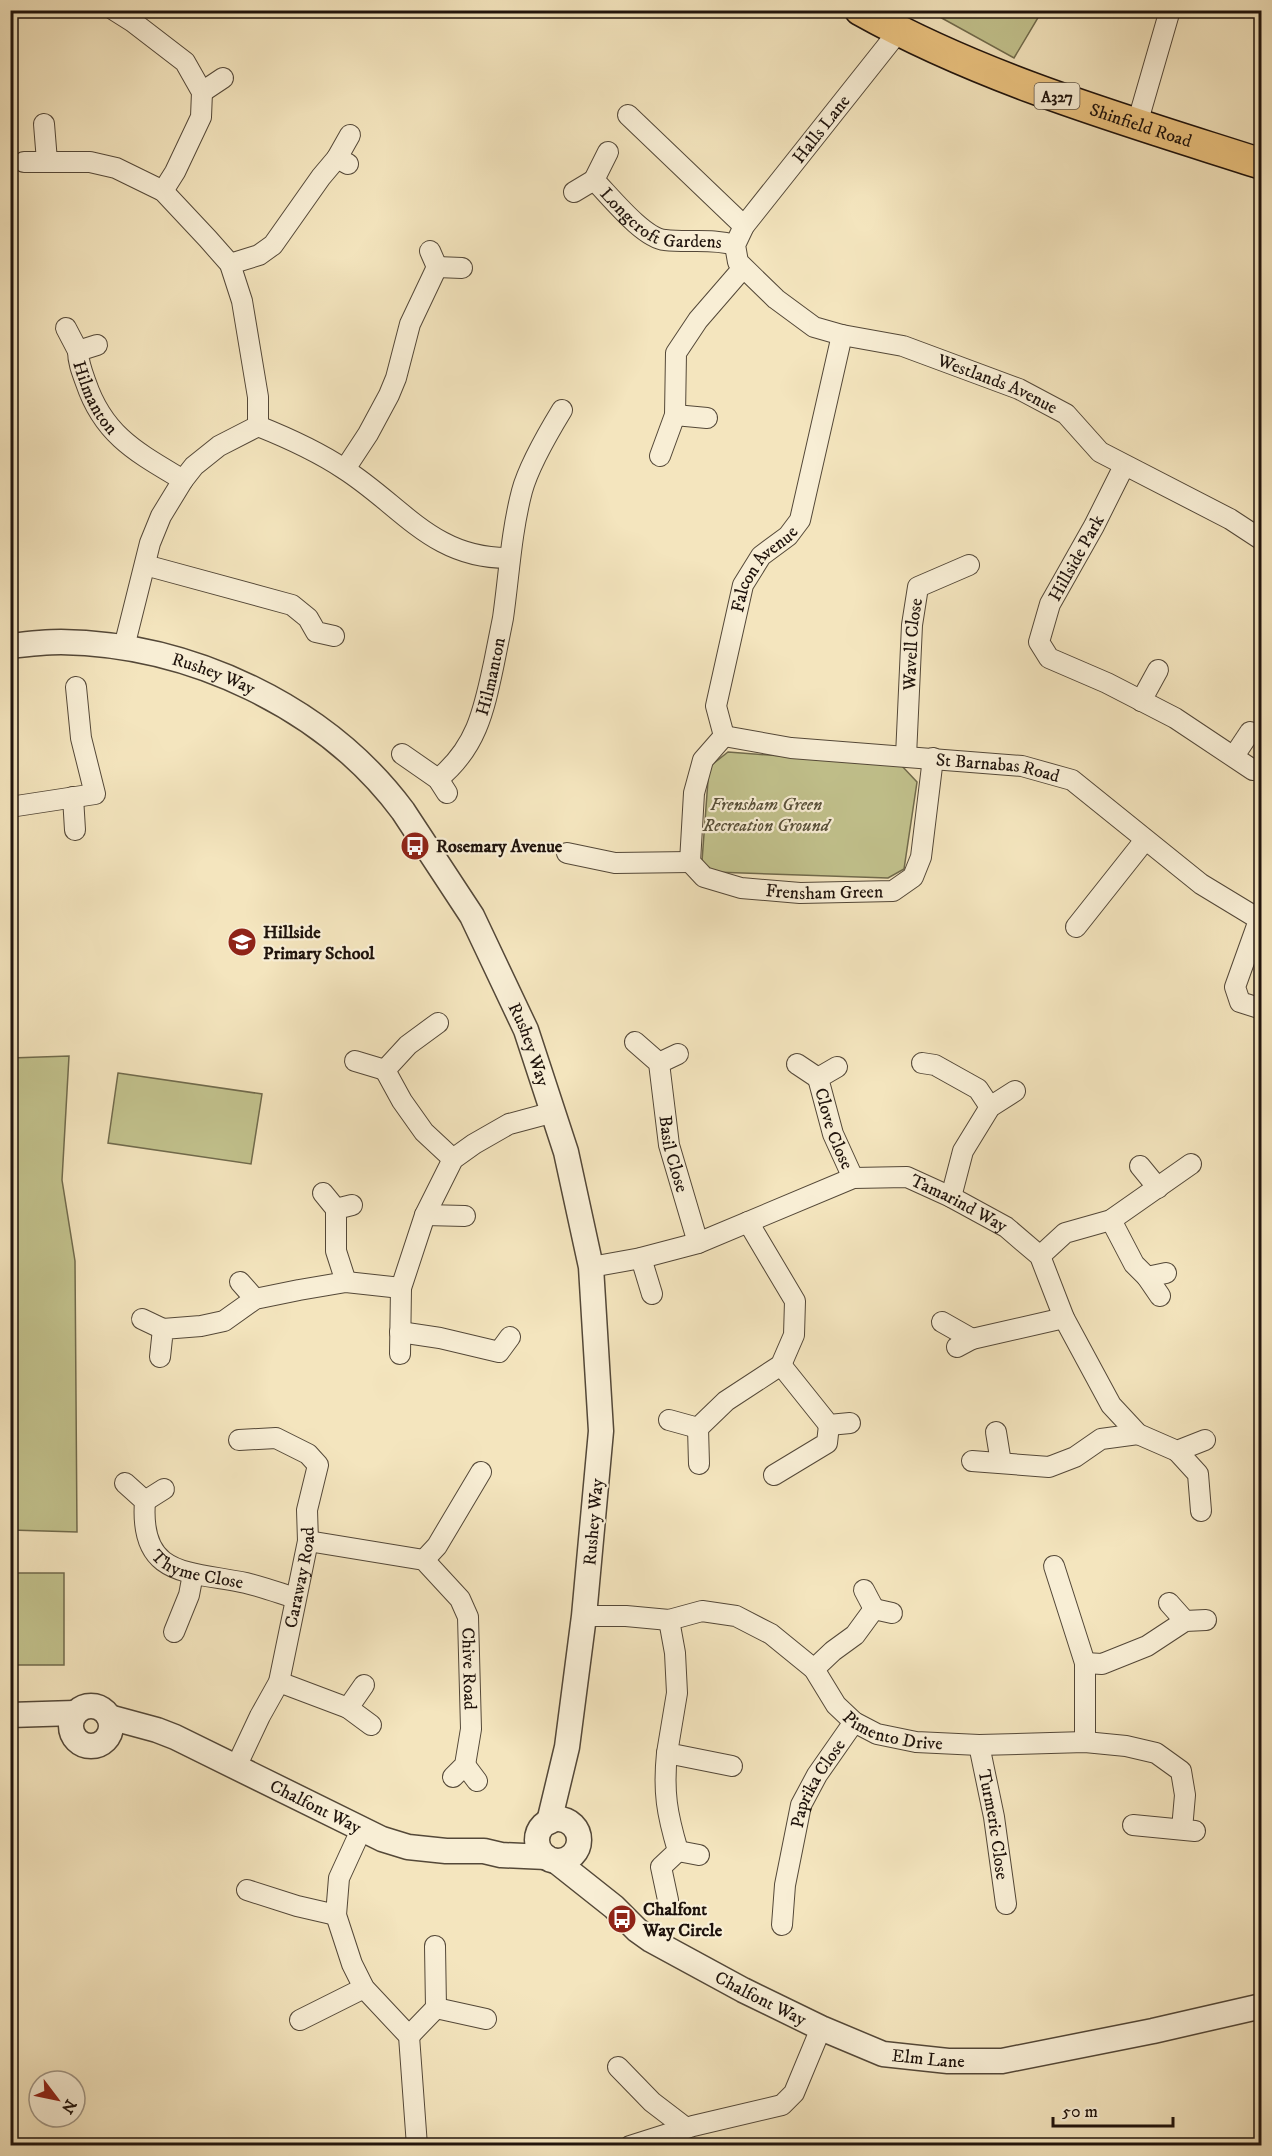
<svg xmlns="http://www.w3.org/2000/svg" width="1272" height="2156" font-family="'IM FELL DW Pica',serif">
<style>
.green{fill:#c2c28d;stroke:#706a4c;stroke-width:1.5}
.lines{fill:none;stroke-linecap:round;stroke-linejoin:round}
.minor-casing{stroke:#544838;stroke-width:22}
.tertiary-casing{stroke:#544838;stroke-width:27}
.primary-casing{stroke:#1f130c;stroke-width:33}
.minor{stroke:#f8eed5;stroke-width:20}
.tertiary{stroke:#f8eed5;stroke-width:24}
.primary{stroke:#eac27f;stroke-width:30}
.labels{text-anchor:middle;stroke-width:4.5;stroke-linejoin:round;paint-order:stroke}
.shield{fill:#f8eed5;stroke:#605548;stroke-width:1.5}
.shield-label{font-size:16px;font-weight:bold;fill:#1f130c}
.street-label{font-size:18px;fill:#1f130c;stroke:#f8eed5}
.park-label{font-size:18px;font-style:italic;fill:#585039;stroke:#f8eed5}
.poi-label{font-size:18px;font-weight:bold;fill:#1f130c;stroke:#f8eed5;text-anchor:start}
</style>
<rect width="100%" height="100%" fill="#f4e5be"/>
<filter id="stains"><feTurbulence type="fractalNoise" baseFrequency=".00333" numOctaves="4"/><feColorMatrix values="0 0 0 0 .2 0 0 0 0 .09 0 0 0 0 .02 0 0 0 .5 -.17"/></filter>
<radialGradient id="worn" r=".72"><stop offset=".6" stop-color="#630" stop-opacity="0"/><stop offset="1" stop-color="#630" stop-opacity=".3"/></radialGradient>
<path class="green" d="M929,11h113l-28,47z
M728,752l173,13 16,17 -13,87 -16,9 -174,-6 -12,-11 7,-94z
M69,1056l-7,124 13,81 2,271 -66,-2v-472z
M118,1073l144,21 -11,70 -143,-21z
M11,1573h53v92h-53z"/>
<g class="lines">
<g class="minor-casing">
<g id="minor">
<path d="M114,10l19,12 52,40 17,30 -1,25 -26,55 -12,19"/>
<path id="s1" d="M898,32l-154,194 -9,19 3,17 38,37 38,28 28,8 61,11 116,43 47,25 34,38 130,67 32,21"/>
<path d="M202,92l21,-14"/>
<path d="M628,115l116,111"/>
<path d="M44,124l3,37"/>
<path d="M1137,124l33,-114"/>
<path d="M337,158l13,-23"/>
<path d="M24,162h66l26,6 47,23 45,48 22,25 12,37 16,96v29"/>
<path d="M594,180l14,-28"/>
<path id="s2" d="M574,192l20,-12c16,16 49,58 71,60 24,3 47,-2 70,5"/>
<path d="M230,264l29,-9 14,-10 48,-68 16,-19 11,6"/>
<path d="M437,267l25,1"/>
<path d="M66,328l12,23"/>
<path id="s3" d="M97,345l-19,6c0,11 4,21 8,32 18,53 52,70 97,97"/>
<path d="M675,415l32,3"/>
<path d="M660,456l15,-41 1,-62 22,-33 45,-52"/>
<path d="M1124,466l-30,60 -44,78 -11,38 10,16 58,25 68,35 78,52"/>
<path d="M345,469l23,-35 21,-39 7,-17 14,-54 27,-57 -7,-16"/>
<path d="M145,565l147,40 16,13 8,14 18,4"/>
<path d="M124,647l26,-104 11,-27 22,-36 11,-14 25,-20 39,-20c30,12 59,25 86,43 58,37 89,90 165,89"/>
<path d="M1141,701l17,-31"/>
<path id="s4" d="M724,736l67,12 231,18 50,14 129,104 61,37"/>
<path id="s5" d="M724,736l-21,24 -9,33 -4,69 14,15 37,11 59,5 93,-2 20,-14 8,-20 12,-99"/>
<path id="s6" d="M724,736l-8,-30 27,-121 18,-29 27,-20 12,-16 42,-185"/>
<path d="M402,754l36,25 9,14"/>
<path id="s7" d="M906,756l6,-131 6,-38 51,-22"/>
<path d="M1234,756l16,-24"/>
<path id="s8" d="M438,779c39,-32 46,-69 56,-116 3,-15 6,-30 9,-45 6,-42 8,-85 19,-127 7,-26 26,-58 40,-81"/>
<path d="M73,797l2,33"/>
<path d="M10,807l85,-13 -14,-56 -5,-51"/>
<path d="M567,853l48,10 75,-1"/>
<path d="M1259,920l-24,67 5,15 22,7"/>
<path d="M1076,927l69,-87"/>
<path d="M438,1023l-30,22 -23,25 17,31 22,31 29,27"/>
<path id="s9" d="M635,1042l24,21 10,82 29,98"/>
<path d="M355,1061l30,9"/>
<path d="M659,1063l19,-9"/>
<path d="M922,1063l13,2 43,24 12,18"/>
<path d="M797,1064l21,14"/>
<path id="s10" d="M837,1067l-19,11 15,56 20,44"/>
<path d="M1140,1166l18,22"/>
<path d="M323,1193l13,16"/>
<path d="M951,1197l12,-46 27,-44 25,-16"/>
<path d="M425,1215l40,1"/>
<path d="M1111,1220l23,44 13,13 13,19"/>
<path d="M1040,1256l25,-23 46,-13 80,-56"/>
<path d="M641,1258l11,36"/>
<path id="s11" d="M591,1267l50,-9 57,-15 155,-65 54,-1 44,20 55,30 34,29 24,62 47,87 27,29 39,17 28,-11"/>
<path d="M1147,1277l19,-4"/>
<path d="M240,1282l15,17"/>
<path d="M346,1282l-10,-31v-42l16,-4"/>
<path d="M142,1319l21,10"/>
<path d="M942,1322l30,17"/>
<path d="M400,1332l40,6 59,14 11,-15"/>
<path d="M957,1347l15,-8 92,-21"/>
<path d="M400,1354l1,-66 24,-73 28,-56 21,-15 35,-20 45,-12"/>
<path d="M160,1357l3,-28 38,-3 23,-5 31,-22 44,-9 47,-8 55,6"/>
<path d="M781,1365l48,60 21,-2"/>
<path d="M669,1420l29,8 28,-27 55,-36 13,-30 1,-34 -47,-79"/>
<path d="M698,1428l1,36"/>
<path d="M996,1432l5,31"/>
<path d="M1177,1451l21,23 3,37"/>
<path d="M972,1461l77,6 26,-10 26,-18 37,-5"/>
<path d="M774,1475l53,-32 2,-18"/>
<path id="s12" d="M125,1483l20,18c-6,77 44,70 101,82 17,4 33,10 49,15"/>
<path d="M145,1501l19,-12"/>
<path id="s13" d="M308,1541l116,19 36,39 8,18 3,112 -6,36 -12,12"/>
<path d="M424,1560l13,-14 44,-74"/>
<path d="M1054,1566l31,97v79"/>
<path d="M864,1590l10,19"/>
<path d="M1169,1603l16,18"/>
<path id="s14" d="M584,1616h42l43,4 33,-9 34,5 35,18 43,35 22,36 18,17 23,12 39,8 63,3 106,-3 41,4 30,7 25,18 4,24 -3,34"/>
<path d="M669,1620l6,33 2,40 -10,60 65,13"/>
<path d="M174,1632l15,-37 4,-21"/>
<path d="M1085,1663l17,1 45,-18 38,-25 21,-1"/>
<path d="M814,1669l19,-18 22,-16 19,-26 18,4"/>
<path d="M279,1682l69,26 23,17"/>
<path d="M348,1708l16,-23"/>
<path id="s15" d="M979,1745l15,72 12,87"/>
<path d="M667,1753c-4,39 0,61 11,98l-17,16 7,33"/>
<path d="M465,1765l12,16"/>
<path id="s16" d="M236,1767l24,-51 19,-34 29,-141 -1,-31 11,-45 -10,-11 -32,-16 -37,2"/>
<path d="M1133,1825l62,6"/>
<path d="M361,1830l-22,48 -3,37 16,49 12,24 45,48 8,110"/>
<path d="M678,1851l21,4"/>
<path d="M247,1890l50,16 39,9"/>
<path id="s17" d="M782,1925l3,-40 16,-80 16,-30 37,-53"/>
<path d="M435,1946l1,62"/>
<path d="M300,2020l64,-32"/>
<path d="M409,2036l27,-28 50,11"/>
<path d="M618,2067l34,35 34,26"/>
<path d="M630,2146l63,-20 89,-21 12,-12 27,-65"/>
</g>
</g>
<g class="tertiary-casing">
<g id="tertiary">
<path id="s18" d="M10,646c17,-2 34,-4 51,-4 129,2 264,64 342,169l69,105 54,114 40,122 25,115 10,164 -17,185 -17,131 -18,75"/>
<circle cx="91" cy="1726" r="20"/>
<path d="M10,1715l65,-2"/>
<path id="s19" d="M109,1717l48,13 18,7 207,102 26,8 38,4h38l17,4 45,2"/>
<circle cx="558" cy="1840" r="21"/>
<path id="s20" d="M556,1861l58,46 23,23 14,10 92,50 78,38 62,26 65,7h54l151,-30 109,-25"/>
</g>
</g>
<g class="primary-casing">
<g id="primary">
<path id="s21" d="M860,10c125,70 265,110 402,154"/>
</g>
</g>
<use href="#minor" class="minor"/>
<use href="#tertiary" class="tertiary"/>
<use href="#primary" class="primary"/>
</g>
<defs>
<g id="bus-disc" transform="scale(1.5)"><circle r="9.5" fill="#8f2418" stroke="#f8eed5"/><path d="M-5-6H5V4H4V6H2V4H-2V6H-4V4H-5ZM-3.5-4V0h7V-4ZM-3.5 1.2v1.5H-2V1.2ZM2 1.2v1.5H3.5V1.2Z" fill="#fff"/></g>
<g id="school-disc" transform="scale(1.5)"><circle r="9.5" fill="#8f2418" stroke="#f8eed5"/><path d="M0-5L7-2L0 1L-7-2ZM-4 1L0 2.5L4 1V4Q0 6-4 4Z" fill="#fff"/></g>
</defs>
<g fill-rule="evenodd">
<use href="#bus-disc" x="415" y="846"/>
<use href="#school-disc" x="242" y="942"/>
<use href="#bus-disc" x="622" y="1919"/>
</g>
<g class="labels">
<rect class="shield" x="1034.5" y="83" width="45" height="26" rx="4.5"/>
<g class="shield-label">
<text x="1057" y="102">A327</text>
</g>
<g class="street-label">
<text dy="6" stroke="none"><textPath href="#s21" startOffset="304">Shinfield Road</textPath></text>
<text transform="translate(821 129) rotate(-52)" y="6">Halls Lane</text>
<text dy="6" stroke="none"><textPath href="#s2" startOffset="106">Longcroft Gardens</textPath></text>
<text dy="6" stroke="none"><textPath href="#s1" startOffset="579">Westlands Avenue</textPath></text>
<text dy="6" stroke="none"><textPath href="#s3" startOffset="70">Hilmanton</textPath></text>
<text transform="translate(1076 558) rotate(-61)" y="6">Hillside Park</text>
<text dy="6" stroke="none"><textPath href="#s6" startOffset="180">Falcon Avenue</textPath></text>
<text dy="6" stroke="none"><textPath href="#s7" startOffset="112">Wavell Close</textPath></text>
<text dy="6" stroke="none"><textPath href="#s18" startOffset="208">Rushey Way</textPath></text>
<text dy="6" stroke="none"><textPath href="#s8" startOffset="118">Hilmanton</textPath></text>
<text dy="6" stroke="none"><textPath href="#s4" startOffset="276">St Barnabas Road</textPath></text>
<text dy="6" stroke="none"><textPath href="#s5" startOffset="278">Frensham Green</textPath></text>
<text dy="6" stroke="none"><textPath href="#s18" startOffset="712">Rushey Way</textPath></text>
<text dy="6" stroke="none"><textPath href="#s10" startOffset="75">Clove Close</textPath></text>
<text dy="6" stroke="none"><textPath href="#s9" startOffset="124">Basil Close</textPath></text>
<text dy="6" stroke="none"><textPath href="#s11" startOffset="390">Tamarind Way</textPath></text>
<text transform="translate(593 1522) rotate(-85)" y="6">Rushey Way</text>
<text dy="6" stroke="none"><textPath href="#s12" startOffset="128">Thyme Close</textPath></text>
<text dy="6" stroke="none"><textPath href="#s16" startOffset="202">Caraway Road</textPath></text>
<text dy="6" stroke="none"><textPath href="#s13" startOffset="242">Chive Road</textPath></text>
<text dy="6" stroke="none"><textPath href="#s14" startOffset="356">Pimento Drive</textPath></text>
<text dy="6" stroke="none"><textPath href="#s17" startOffset="148">Paprika Close</textPath></text>
<text dy="6" stroke="none"><textPath href="#s19" startOffset="226">Chalfont Way</textPath></text>
<text dy="6" stroke="none"><textPath href="#s15" startOffset="81">Turmeric Close</textPath></text>
<text dy="6" stroke="none"><textPath href="#s20" startOffset="248">Chalfont Way</textPath></text>
<text dy="6" stroke="none"><textPath href="#s20" startOffset="428">Elm Lane</textPath></text>
</g>
<g class="park-label">
<text x="766" y="810">Frensham Green<tspan x="766" dy="21">Recreation Ground</tspan></text>
</g>
<g class="poi-label">
<text x="436" y="852">Rosemary Avenue</text>
<text x="263" y="938">Hillside<tspan x="263" dy="21">Primary School</tspan></text>
<text x="643" y="1915">Chalfont<tspan x="643" dy="21">Way Circle</tspan></text>
</g>
</g>
<rect width="1272" height="2156" fill="none" stroke="#f4e5be" stroke-width="36"/>
<rect x="12" y="12" width="1248" height="2132" fill="none" stroke="#1f130c" stroke-width="3"/>
<rect x="18" y="18" width="1236" height="2120" fill="none" stroke="#1f130c" stroke-width="1.5"/>
<g transform="translate(57 2099) rotate(122)"><circle r="28" fill="#f8eed5" stroke="#a19685" stroke-width="1.5"/>
<path d="M0-4.5L10 22L0 15L-10 22Z" fill="#8f2418"/>
<text y="-9" font-size="16" font-weight="bold" text-anchor="middle" fill="#1f130c">N</text>
</g>
<path d="M1053 2117v9h120v-9" fill="none" stroke="#1f130c" stroke-width="3"/>
<text x="1062" y="2117" font-size="18" fill="#1f130c" stroke="#f8eed5" stroke-width="4.5" paint-order="stroke">50 m</text>
<rect width="100%" height="100%" filter="url(#stains)"/>
<rect width="100%" height="100%" fill="url(#worn)"/>
</svg>
